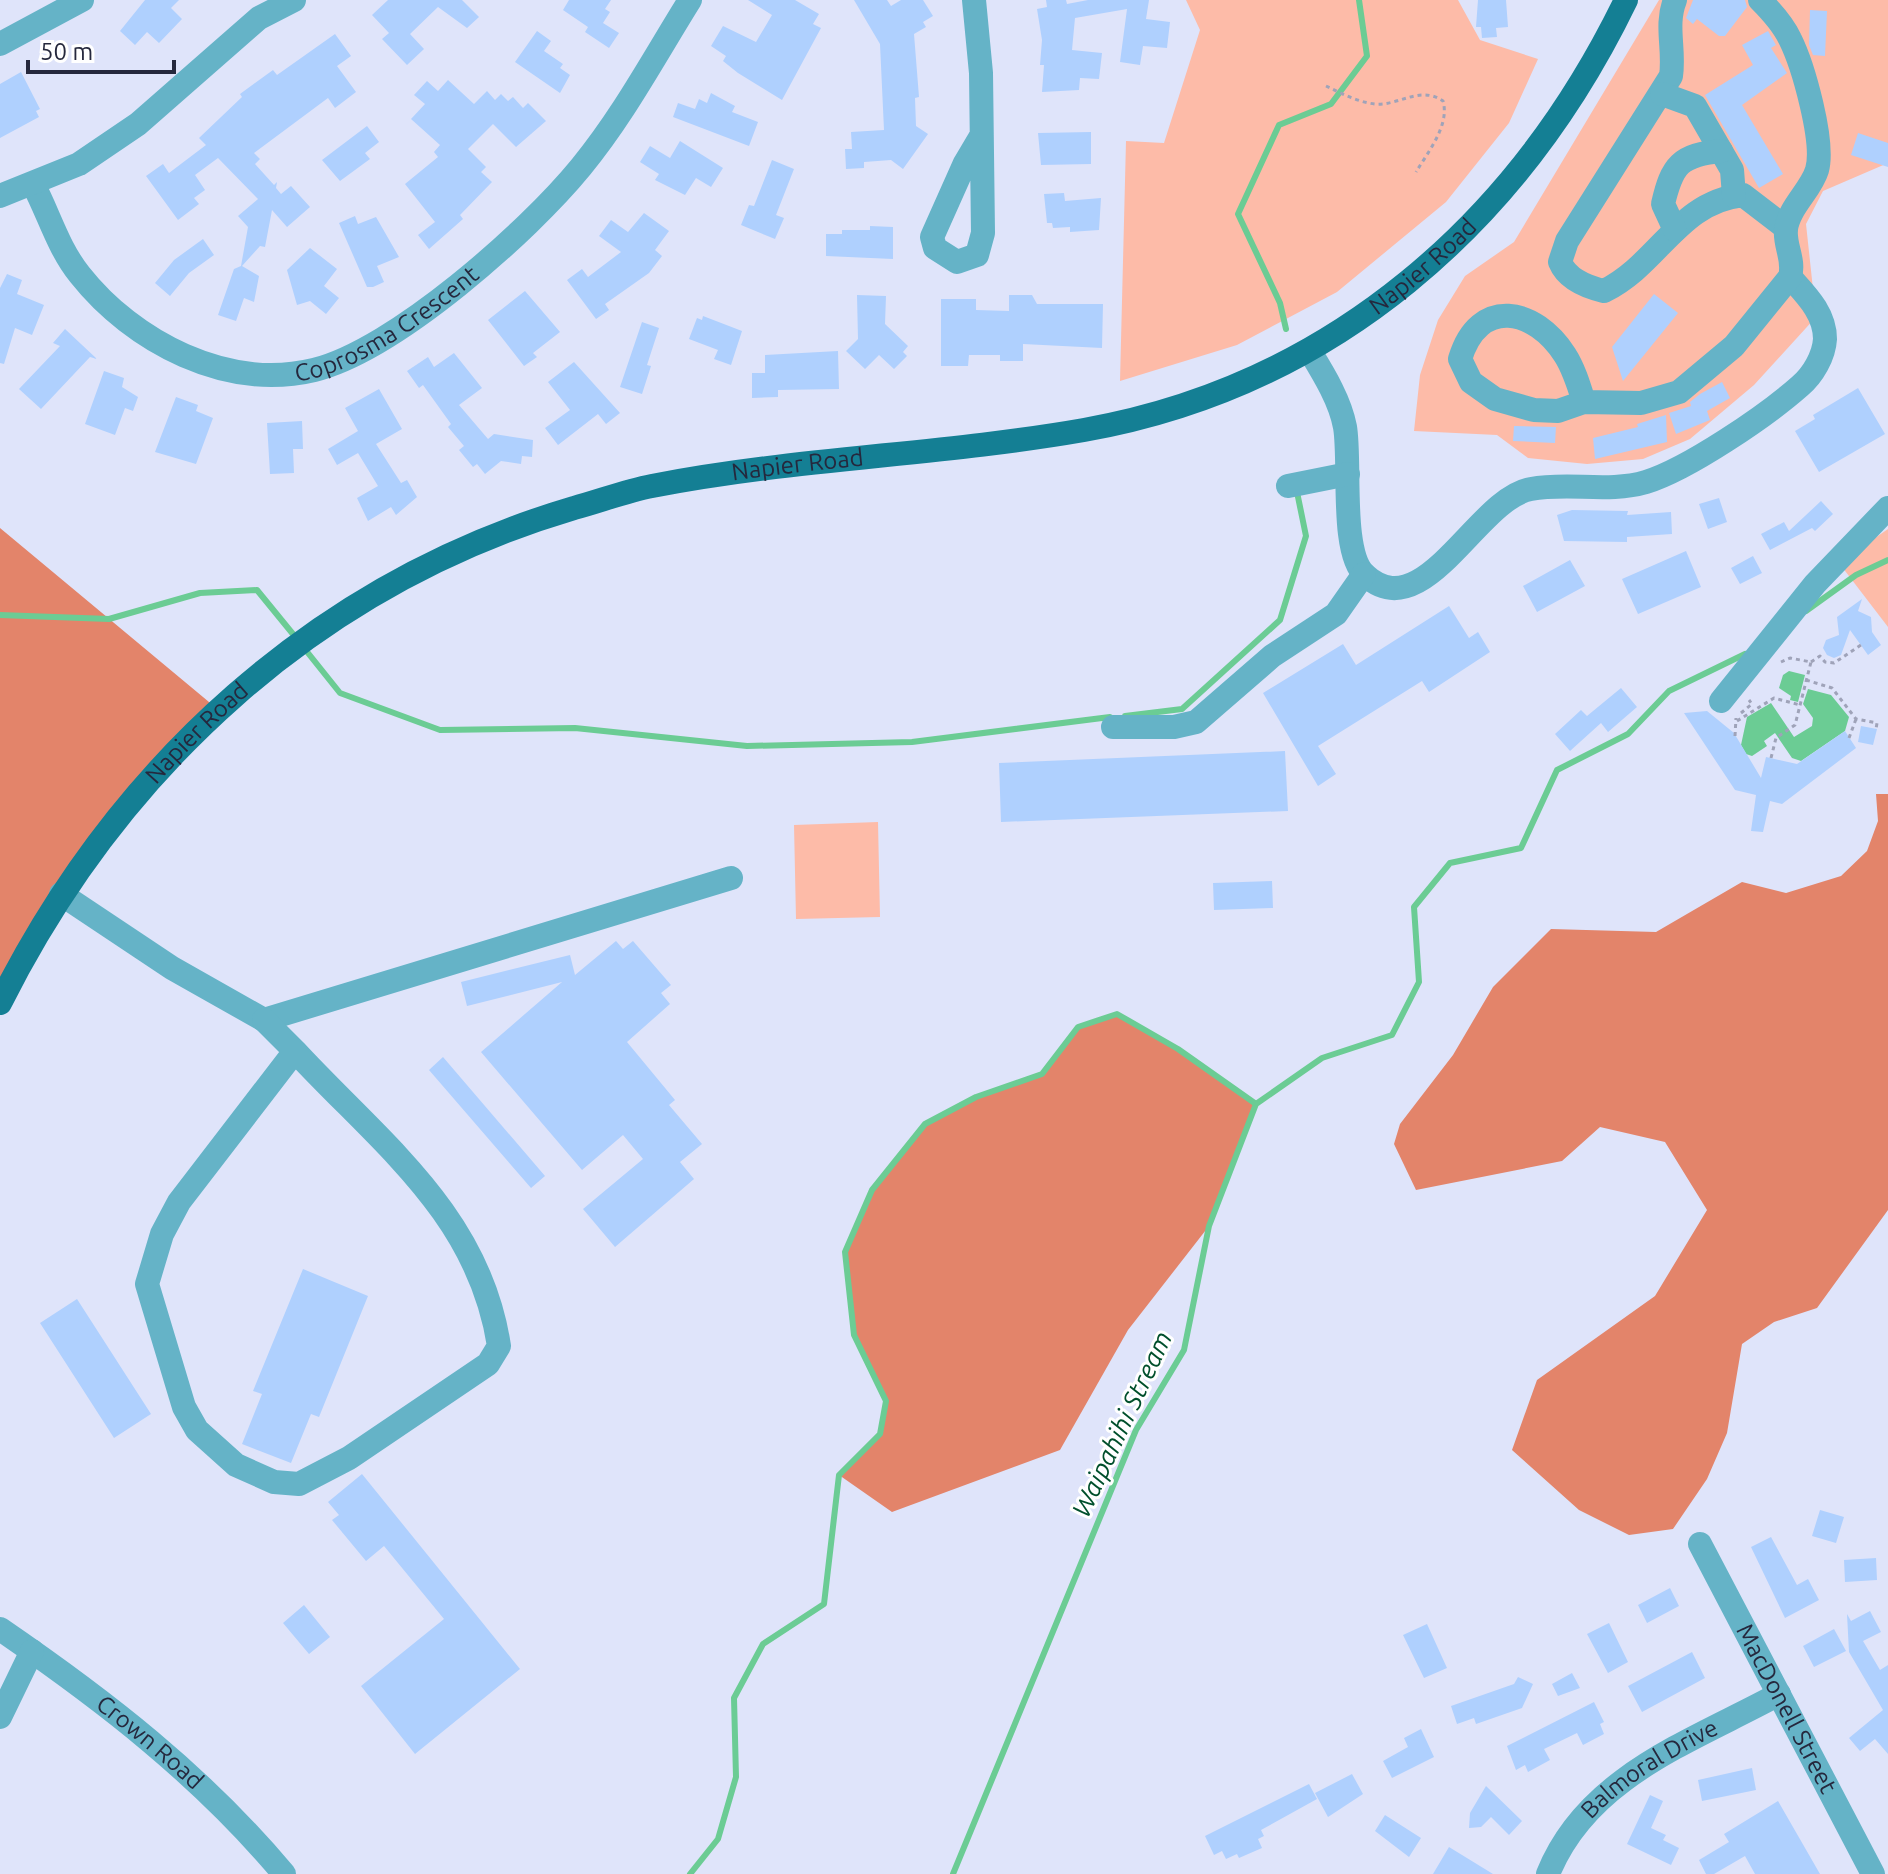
<svg xmlns="http://www.w3.org/2000/svg" width="1888" height="1874" font-family="Ubuntu,sans-serif">
<style>
.green{fill:#fdbba8}
.forest{fill:#e3846a}
.water{fill:#6bcc94}
.lines{fill:none;stroke-linecap:round;stroke-linejoin:round}
.stream{stroke:#6bcc94;stroke-width:6}
.building{fill:#afd0fe}
.path{stroke:#9fa3b9;stroke-width:3;stroke-dasharray:4 4;stroke-linecap:butt}
.minor{stroke:#65b3c7;stroke-width:24}
.major{stroke:#147f94;stroke-width:24}
.labels{text-anchor:middle;stroke-width:6;stroke-linejoin:round;paint-order:stroke}
.street-label{font-size:24px;fill:#25283d;stroke:#fff}
.water-label{font-size:26px;font-style:italic;fill:#004f2c;stroke:#fff}
</style>
<rect width="100%" height="100%" fill="#dfe4fa"/>
<path class="green" d="M1186,0h272l22,40 58,19 -29,64 -63,79 -109,90 -100,53 -117,36 6,-240 38,2 36,-113z
M1659,0h229v163l-65,28 -17,33 10,93 -62,68 -64,54 -47,20 -56,5 -59,-6 -31,-23 -83,-4 6,-56 18,-55 27,-44 49,-34z
M1888,529v98l-49,-64z
M878,822l2,95 -84,2 -2,-94z"/>
<path class="forest" d="M0,528l215,179 -75,76 -140,219z
M1876,794h12v416l-71,98 -43,14 -32,22 -15,89 -20,46 -34,50 -44,6 -50,-25 -67,-60 25,-70 118,-84 52,-86 -42,-68 -65,-15 -38,34 -146,29 -22,-46 6,-20 53,-69 40,-68 58,-58 105,3 86,-50 44,11 55,-17 26,-25 11,-30z
M1117,1014l61,35 78,55 -47,122 -81,104 -68,120 -168,62 -53,-37 41,-41 6,-33 -32,-66 -9,-83 27,-62 53,-66 51,-27 66,-23 36,-47z"/>
<path class="water" d="M1789,671l16,4 -7,27 -8,-2 1,-4 -12,-8 4,-13z
M1808,689l23,6 18,22 -4,14 -44,30 -9,-3 -17,-25 -11,8 3,5 -15,10 -6,-2 -5,-9 6,-28 24,-14 23,34 18,-11 1,-8 -10,-14z"/>
<g class="lines">
<path class="stream" d="M1286,329l-6,-26 -42,-89 41,-89 52,-21 36,-48 -8,-56
M1806,611l50,-36 32,-15
M0,615l109,4 91,-26 57,-3 40,49
M304,648l36,45 100,37 135,-2 172,18 165,-4 198,-25
M1125,716l57,-7 98,-89 26,-84 -9,-44
M690,1874l28,-35 18,-62 -2,-79 29,-54 61,-40 15,-129 41,-41 6,-33 -32,-66 -9,-83 27,-62 53,-66 51,-27 66,-23 36,-47 39,-13 61,35 78,55
M953,1874l183,-444 48,-80 25,-124 47,-122 66,-46 70,-23 27,-53 -5,-75 36,-44 71,-15 36,-78 71,-36 41,-43 76,-37"/>
</g>
<path class="building" d="M145,0h34l-8,8 11,11 -23,24 -12,-11 -12,13 -15,-14z
M388,0h74l17,17 -12,11 -29,-21 -28,27 14,15 -17,16 -25,-26 7,-6 -17,-18z
M569,0h42l-6,9 5,3 -7,11 16,10 -10,15 -24,-16 3,-5 -25,-17z
M748,0h47l24,14 -6,10 8,4 -39,72 -44,-27 -15,-12 3,-5 -15,-10 12,-20 33,16 16,-27z
M854,0h33l4,6 10,-6h22l10,16 -10,6 3,5 -12,7 5,63 -4,1 1,28 12,8 -25,35 -12,-9 -27,2v6l-18,1 -1,-20h7l-1,-17 33,-2 -4,-86z
M1046,0h20l1,4 21,-4h61l-3,19 24,3 -3,26 -24,-2 -3,19 -20,-3 7,-53 -52,9 -3,32 30,3 -3,26 -19,-1 -1,12 -37,2 2,-27h-4l2,-25 -5,-31 10,-2z
M1478,0h28l2,27 -12,1 1,9 -15,1 -1,-11h-5z
M1693,0h52l2,7 -22,29h-6l-22,-17 -4,5 -7,-6z
M1810,10l17,1 -2,45 -12,-1 -4,-10z
M537,31l14,10 -7,10 19,13 -3,4 10,7 -10,18 -45,-31z
M1768,31l8,14 -5,3 16,25 -45,32 41,69 -24,14 -54,-93 48,-30 -11,-20z
M335,34l16,22 -14,10 19,26 -21,16 -7,-10 -74,55 6,6 -5,5 19,21 3,-3 -1,6 5,6 10,-8 19,21 -23,20 -15,-17 -7,37 -5,-1 -18,20 17,10 -5,26 -10,-4 -8,23 -18,-6 16,-46 7,-3 7,-39 -10,-11 20,-17 -40,-41 -23,17 10,15 -11,8 5,6 -21,16 -32,-44 17,-12 6,9 37,-28 -7,-7 43,-41 -2,-3 33,-24 4,5z
M21,72l19,37 -4,2 3,6 -39,21v-54z
M448,80l26,24 13,-13 8,9 6,-6 7,7 5,-4 10,11 5,-5 18,18 -30,26 -23,-23 -25,25 18,18 -5,5 11,10 -32,33 3,4 -34,30 -11,-14 17,-13 -30,-38 33,-27 -4,-5 6,-7 -29,-26 14,-15 -11,-9 13,-14 11,10z
M711,93l24,13 -3,6 26,10 -9,24 -76,-29 5,-14 17,6 4,-10 8,4z
M367,126l12,16 -14,11 5,6 -30,22 -18,-21z
M1091,132v32l-50,1 -3,-32z
M1858,133l30,10v24l-37,-12z
M680,141l43,27 -12,19 -15,-9 -11,17 -30,-15 4,-6 -19,-12 10,-16 20,12z
M772,160l22,9 -18,46 8,3 -9,21 -34,-14 8,-20 5,1z
M1064,193l1,8 36,-3 -2,32 -29,2v-5l-17,1 -1,-5h-5l-3,-29z
M644,213l25,18 -14,19 7,6 -13,17 -44,31 4,6 -13,9 -29,-39 15,-11 6,8 33,-25 -22,-16 12,-16 17,12z
M355,216l3,8 18,-7 23,40 -22,9 7,16 -11,5h-6l-28,-64z
M870,226l23,1v32l-67,-3v-22h16v-4h28z
M203,239l11,16 -25,18 -19,23 -15,-13 19,-23z
M310,248l27,21 -13,17 15,12 -13,16 -16,-13 -13,4 -10,-35z
M7,274l15,6 -5,14 27,11 -12,30 -17,-7 -11,36 -4,-1v-75z
M525,291l35,41 -27,21 4,4 -13,9 -36,-46z
M1654,294l24,19 -55,68 -11,-34z
M857,295l29,1 -1,28 23,22 -5,6 4,4 -13,13 -15,-14 -14,14 -19,-18 12,-12z
M1009,295h23l5,9h66l-1,44 -79,-4v17h-23v-6h-31l-1,11h-27v-67h35v11l33,1z
M703,316l39,15 -11,34 -17,-6 4,-9 -29,-11 8,-21 5,2z
M642,322l17,6 -12,37 4,1 -9,28 -22,-7z
M65,329l32,30 -7,-2 -49,52 -22,-20 41,-43 -7,-3z
M838,351l1,38 -61,1v7l-26,1v-25h13v-18z
M454,353l28,35 -23,17 29,34 6,-5 39,6 -1,17 -10,-1 -1,8 -20,-3 -16,13 -8,-10 -4,3 -14,-17 5,-4 -16,-19 3,-3 -28,-39 -4,3 -12,-17 21,-14 6,10z
M574,362l46,51 -14,11 -8,-10 -40,31 -13,-17 25,-18 -22,-28z
M104,371l20,7 -2,9 16,10 -5,14 -8,-3 -10,27 -30,-11z
M1722,382l8,16 -23,13 3,9 -34,14 -7,-21 22,-7 -1,-4 10,-8z
M1858,388l27,46 -66,38 -24,-41 20,-12 -2,-4z
M379,389l23,40 -26,15 25,39 6,-3 10,17 -21,18 -5,-8 -23,14 -11,-23 21,-12 -20,-33 -21,12 -9,-16 30,-18 -13,-23z
M176,397l22,8 -2,6 17,7 -17,46 -41,-12z
M1666,415l1,27 -72,17 -2,-21 45,-11 -1,-3z
M302,421l1,28h-10l1,24 -24,1 -3,-51z
M1514,426l42,1 -1,16 -42,-2z
M1719,498l8,24 -19,7 -9,-25z
M1821,501l12,13 -18,17 -3,-3 -42,22 -9,-16 23,-12 5,9z
M1572,510l56,1 -1,4 44,-3 1,22 -45,3v5l-63,-1 -7,-26z
M1686,551l15,36 -63,27 -16,-35z
M1753,556l9,17 -22,11 -9,-16z
M1570,560l15,26 -48,26 -14,-26z
M1862,599l-4,12 13,6 1,15 9,13 -13,10 -18,-25 -9,25 -7,3 -7,-3 -4,-7 3,-8 13,-5 -2,-18z
M1449,606l20,32 9,-6 12,20 -61,40 -7,-11 -104,65 18,28 -18,12 -55,-93 80,-49 13,21z
M1621,688l16,19 -29,25 -7,-9 -31,28 -15,-17 26,-24 6,6z
M1707,711l27,22 27,45 5,-21 31,7 48,-33 11,17 -74,56 -12,-3 -7,31 -12,-1 5,-36 -21,-5 -51,-77z
M1861,726l16,3 -4,16 -15,-3z
M1285,751l3,60 -287,11 -2,-59z
M1272,881l1,27 -59,2 -1,-27z
M616,941l7,8 10,-8 38,44 -10,8 9,11 -43,38 48,58 -6,5 33,39 -22,18 14,17 -79,68 -32,-38 60,-50 -20,-24 -41,35 -101,-118 81,-70 -95,24 -6,-24 109,-27 5,20z
M443,1057l102,119 -14,12 -102,-118z
M303,1269l65,27 -49,121 -8,-3 -20,49 -49,-19 20,-50 -9,-3z
M77,1299l74,115 -37,24 -74,-115z
M362,1474l158,195 -105,85 -54,-68 83,-67 -60,-73 -18,15 -34,-41 7,-5 -11,-13z
M1820,1510l24,7 -8,26 -24,-7z
M1771,1537l26,48 11,-6 11,21 -34,18 -34,-71z
M1876,1558l1,22 -32,2 -1,-22z
M1670,1588l9,18 -32,17 -9,-18z
M304,1605l26,32 -21,17 -26,-31z
M1870,1611l11,21 -18,9 17,29 8,-5v89l-13,-15 -15,12 -11,-13 34,-28 -34,-58 -2,-38 4,7z
M1609,1623l19,39 -20,11 -21,-39z
M1427,1624l20,44 -23,10 -21,-43z
M1834,1629l12,22 -32,16 -11,-21z
M1692,1652l13,26 -63,34 -14,-26z
M1572,1673l8,15 -22,8 -6,-12z
M1518,1677l15,7 -11,24 -46,16 -2,-6 -17,6 -6,-18 63,-22z
M1594,1702l10,20 -4,2 4,10 -21,11 -6,-12 -33,16 6,11 -22,12 -3,-7 -9,5 -9,-24z
M1421,1729l13,28 -42,21 -9,-17 25,-14 -4,-9z
M1752,1768l4,22 -54,11 -4,-21z
M1352,1774l11,20 -35,23 -13,-24z
M1309,1784l8,15 -56,31 3,6 -6,3 4,9 -23,10 -2,-4 -11,5 -4,-8 -8,4 -9,-19z
M1486,1786l36,35 -13,14 -18,-18 -10,10 -12,1 1,-15z
M1650,1795l13,6 -12,27 15,7 -3,5 16,8 -8,17 -44,-21z
M1778,1801l42,73h-65l-10,-18 -31,18h-8l-7,-14 30,-18 -5,-8z
M1385,1815l36,23 -12,19 -34,-26z
M1449,1847l44,27h-60z"/>
<g class="lines">
<path class="path" d="M1326,86c15,7 31,16 49,18 24,2 45,-19 68,-3 7,24 -15,51 -27,71
M1811,662l9,-6 5,6 9,1 27,-18
M1806,680l26,8 24,31 21,4 -1,6
M1741,713l11,-9 -3,-4
M1737,721l37,-23 26,7
M1735,736l1,-18
M1849,738l7,-19
M1771,758l5,-20 19,-13 16,-63 -21,-4 -9,4"/>
<g class="minor">
<path d="M974,0l7,73 2,160 -6,22 -20,7 -22,-14 -3,-11 33,-74 16,-27"/>
<path d="M1675,0c-10,25 0,50 -4,76l-104,165 -7,21c7,17 27,25 44,29 55,-27 74,-89 139,-96l43,33"/>
<path d="M0,44l82,-44"/>
<path d="M1662,94l33,12 37,64 2,26"/>
<path id="s1" d="M33,184c16,30 25,64 47,91 53,67 147,116 234,95 81,-20 214,-138 267,-203 42,-51 74,-111 109,-167"/>
<path d="M0,196l79,-32 59,-40 121,-106 35,-18"/>
<path d="M1675,230l-12,-26c9,-39 17,-49 58,-53"/>
<path d="M1309,350c14,23 31,50 36,77 6,34 -5,126 20,148 59,54 112,-77 166,-86 37,-7 78,4 115,-7 42,-13 120,-66 154,-96 13,-11 24,-30 25,-47 0,-26 -19,-44 -35,-62"/>
<path d="M1584,402c-5,-16 -10,-33 -19,-47 -30,-47 -86,-59 -105,4l11,23 24,17 39,11 24,1 26,-9 57,1 38,-11 55,-46 56,-69c5,-18 -6,-31 -4,-48 3,-22 25,-39 31,-59 8,-28 -14,-105 -27,-131 -7,-15 -18,-27 -30,-39"/>
<path d="M1288,486l60,-12"/>
<path d="M1721,701l94,-117 73,-76"/>
<path d="M1113,727h61l22,-5 76,-66 64,-42 28,-40"/>
<path d="M61,894l111,74 92,52 467,-142"/>
<path d="M264,1020l31,31 -116,151 -17,32 -15,50 37,123 13,23 39,35 38,17 25,2 50,-26 139,-94 11,-18c-20,-132 -119,-203 -204,-295"/>
<path id="s2" d="M1700,1544l173,330"/>
<path id="s3" d="M0,1629c105,72 202,147 284,245"/>
<path d="M0,1717l32,-66"/>
<path id="s4" d="M1548,1874c39,-98 145,-133 231,-180"/>
</g>
<path class="major" id="s5" d="M0,1003c119,-237 317,-419 574,-495 26,-7 52,-17 78,-22 143,-28 289,-31 432,-56 248,-44 434,-207 542,-430"/>
</g>
<g class="labels">
<g class="street-label">
<text dy="8" stroke="none"><textPath href="#s5" startOffset="1678">Napier Road</textPath></text>
<text dy="8" stroke="none"><textPath href="#s1" startOffset="454">Coprosma Crescent</textPath></text>
<text dy="8" stroke="none"><textPath href="#s5" startOffset="1008">Napier Road</textPath></text>
<text dy="8" stroke="none"><textPath href="#s5" startOffset="336">Napier Road</textPath></text>
<text dy="8" stroke="none"><textPath href="#s2" startOffset="186">MacDonell Street</textPath></text>
<text dy="8" stroke="none"><textPath href="#s3" startOffset="188">Crown Road</textPath></text>
<text dy="8" stroke="none"><textPath href="#s4" startOffset="150">Balmoral Drive</textPath></text>
</g>
<g class="water-label">
<text transform="translate(1122 1424) rotate(-65)" y="9">Waipahihi Stream</text>
</g>
</g>
<path d="M28 60v12h146v-12" fill="none" stroke="#25283d" stroke-width="4"/>
<text x="40" y="60" font-size="24" fill="#25283d" stroke="#ffffff" stroke-width="6" paint-order="stroke">50 m</text>
</svg>
